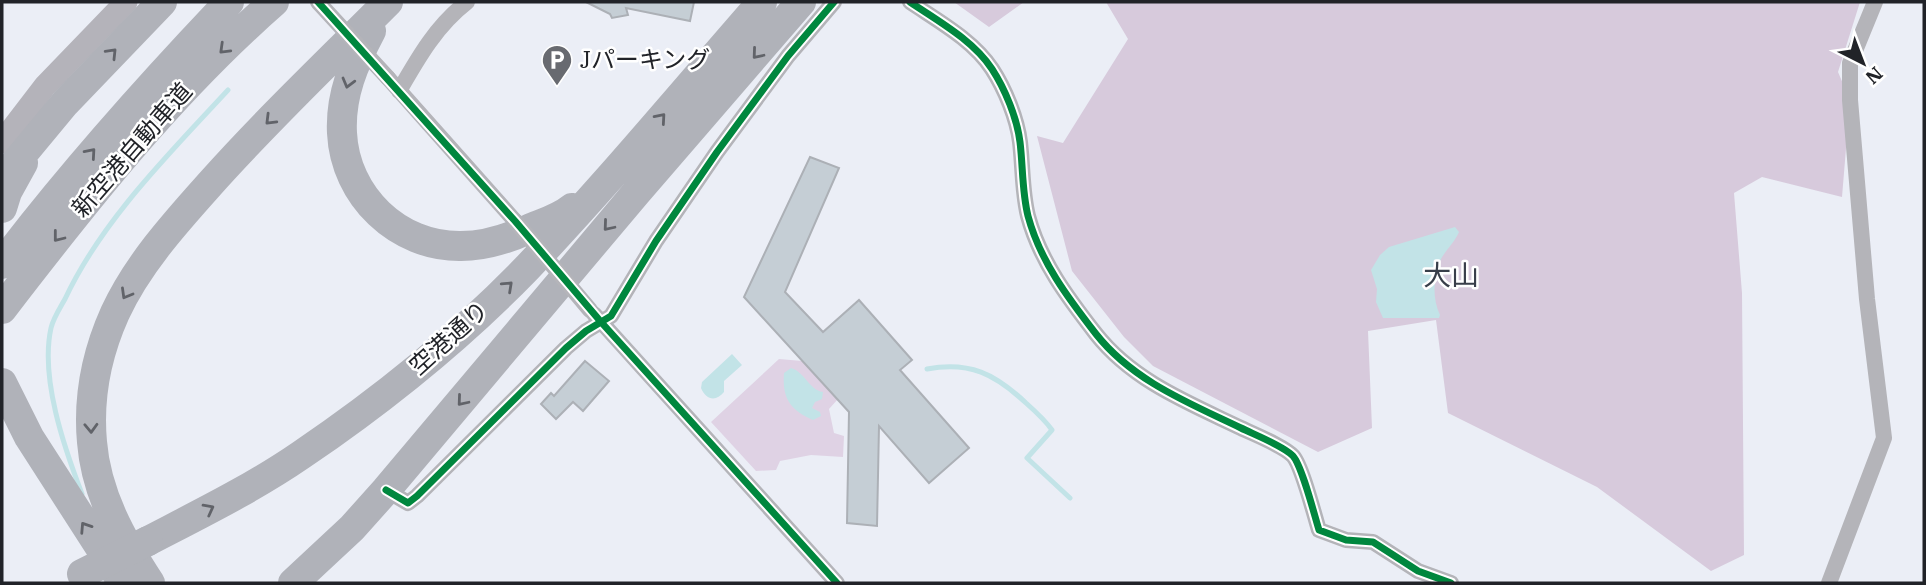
<svg xmlns="http://www.w3.org/2000/svg" width="1926" height="585" font-family="'IBM Plex Serif','Noto Sans JP',serif">
<style>
.green{fill:#dfd2e4}
.forest{fill:#d7cadc}
.water{fill:#c2e3e7}
.lines{fill:none;stroke-linecap:round;stroke-linejoin:round}
.stream{stroke:#c2e3e7;stroke-width:5}
.building{fill:#c5ced5;stroke:#acb0b6;stroke-width:2}
.street{stroke:#b4b4b9;stroke-width:16}
.secondary{stroke:#b4b3ba;stroke-width:23}
.highway{stroke:#b0b2b9;stroke-width:30}
.street-bridge{stroke:#b4b4b9;stroke-width:16}
.highway-bridge{stroke:#b0b2b9;stroke-width:30}
.cycleway-casing{stroke:#fff;stroke-width:11}
.cycleway{stroke:#00873e;stroke-width:7}
.oneway{stroke:#616369}
.labels{text-anchor:middle;stroke-width:5;stroke-linejoin:round;paint-order:stroke}
.poi-label{font-size:24px;fill:#212328;stroke:#fff;text-anchor:start}
.street-label{font-size:24px;fill:#212328;stroke:#fff}
.quarter-label{font-size:28px;fill:#393f4a;stroke:#fff}
</style>
<rect width="100%" height="100%" fill="#ebeef6"/>
<path class="green" d="M779,359l23,2 36,38 -9,10 5,24 10,3 -1,21 -32,-2 -31,6 -4,9 -20,1 -45,-49z"/>
<path class="forest" d="M954,2h70l-35,25z
M1106,2h754l-22,70 12,28 -8,97 -80,-20 -28,16 8,100 2,262 -33,16 -114,-84 -149,-74 -12,-93 -68,11 4,97 -54,24 -165,-86 -29,-29 -52,-66 -35,-135 26,7 65,-104z"/>
<path class="water" d="M1455,227l4,5 -2,4c-4,8 -12,15 -16,23 -8,18 -9,39 -1,56l-1,3h-56l-7,-16 1,-13 -6,-19 9,-15 9,-8z
M732,354l10,11 -18,16v11c-8,10 -18,8 -23,-4l1,-6z
M791,368c14,4 18,22 32,24l-1,7 -7,3 -3,6 8,4 1,4 -8,4c-23,-10 -31,-22 -29,-47z"/>
<g class="lines">
<path class="stream" d="M927,369c43,-8 68,5 99,34 9,8 19,17 26,27l-25,28 43,40
M82,494c-18,-47 -42,-116 -31,-166 2,-9 9,-20 14,-29 37,-79 104,-145 163,-209"/>
</g>
<path class="building" d="M586,2h108l-4,19 -64,-13 2,7 -16,3 -2,-4z
M810,157l29,11 -54,124 38,40 36,-32 53,60 -12,10 69,78 -40,35 -50,-57 -2,100 -30,-3 2,-111 -105,-115z
M585,361l24,20 -26,30 -10,-9 -17,17 -15,-15 10,-11 3,3z"/>
<g class="lines">
<path class="street" d="M910,2c28,19 63,38 82,67 13,20 25,49 28,73 3,25 2,50 8,74 12,45 40,82 68,118 37,47 93,69 145,94 12,6 43,18 52,28 9,10 21,58 26,74l27,10 27,2 45,29 33,12
M388,78l127,143
M399,91c19,-33 37,-65 68,-89
M594,314l243,269
M386,490l22,13 9,-7 149,-148 20,-17 25,-15 45,-75 61,-89 71,-96 46,-54
M1829,583l55,-145 -17,-139 -17,-199v-37l25,-61"/>
<path class="secondary" d="M2,142l43,-56 81,-84"/>
<path class="highway" d="M371,31c-17,32 -31,64 -29,102 3,63 56,114 119,113 22,0 48,-8 68,-17 14,-6 31,-11 43,-21
M2,179l63,-76 97,-101
M2,208l5,-16 16,-29
M2,264c70,-92 147,-178 227,-262
M2,309c83,-108 169,-217 272,-307
M2,383l27,54 94,146
M148,541c52,-27 105,-53 153,-86 78,-53 159,-118 225,-186 82,-86 158,-178 236,-267
M150,583c-28,-43 -54,-89 -58,-141 -4,-44 5,-89 23,-129 22,-48 60,-90 94,-128 57,-64 119,-123 179,-183
M293,583l59,-55 34,-38 250,-297 165,-191"/>
<path class="street-bridge" d="M318,2l70,76
M515,221l75,89"/>
<path class="highway-bridge" d="M82,574l66,-33"/>
<g class="cycleway-casing">
<path id="cycleway" d="M318,2l197,219 86,101 236,261
M910,2c28,19 63,38 82,67 13,20 25,49 28,73 3,25 2,50 8,74 12,45 40,82 68,118 37,47 93,69 145,94 12,6 43,18 52,28 9,10 21,58 26,74l27,10 27,2 45,29 33,12
M386,490l22,13 9,-7 149,-148 20,-17 25,-15 45,-75 61,-89 71,-96 46,-54"/>
</g>
<use href="#cycleway" class="cycleway"/>
</g>
<defs><path id="oneway-chevron" d="M-2-3.5L2.5 0L-2 3.5" fill="none" stroke-width="1.6" stroke-linecap="round" stroke-linejoin="round" transform="scale(1.75)"/></defs>
<g class="oneway">
<use href="#oneway-chevron" transform="translate(224 49) rotate(136)"/>
<use href="#oneway-chevron" transform="translate(112 53) rotate(-46)"/>
<use href="#oneway-chevron" transform="translate(757 54) rotate(130)"/>
<use href="#oneway-chevron" transform="translate(348 83) rotate(105)"/>
<use href="#oneway-chevron" transform="translate(661 118) rotate(-49)"/>
<use href="#oneway-chevron" transform="translate(270 120) rotate(135)"/>
<use href="#oneway-chevron" transform="translate(91 153) rotate(-49)"/>
<use href="#oneway-chevron" transform="translate(608 226) rotate(130)"/>
<use href="#oneway-chevron" transform="translate(58 237) rotate(128)"/>
<use href="#oneway-chevron" transform="translate(508 286) rotate(-43)"/>
<use href="#oneway-chevron" transform="translate(126 294) rotate(120)"/>
<use href="#oneway-chevron" transform="translate(462 401) rotate(130)"/>
<use href="#oneway-chevron" transform="translate(91 428) rotate(88)"/>
<use href="#oneway-chevron" transform="translate(209 509) rotate(-28)"/>
<use href="#oneway-chevron" transform="translate(85 527) rotate(-123)"/>
</g>
<defs>
<g id="parking-pin" transform="scale(1.575)"><path d="M0 17L-7.5 6A9.5 9.5 0 1 1 7.5 6Z" fill="#686a70" stroke="#fff"/><path d="M-3.5-5.5H1a3.5 3.5 0 0 1 0 7H-1V5.5H-3.5ZM-1-3.4V-.6H.8a1.4 1.4 0 0 0 0-2.8Z" fill="#fff"/></g>
</defs>
<g fill-rule="evenodd">
<use href="#parking-pin" x="557" y="60"/>
</g>
<g class="labels">
<g class="poi-label">
<text x="580" y="68">Jパーキング</text>
</g>
<g class="street-label">
<text transform="translate(132 150) rotate(-49)" y="8">新空港自動車道</text>
<text transform="translate(449 338) rotate(-42)" y="8">空港通り</text>
</g>
<g class="quarter-label">
<text x="1451" y="285">大山</text>
</g>
</g>
<rect width="1926" height="585" fill="none" stroke="#212328" stroke-width="7"/>
<g transform="translate(1863 63) rotate(138)" stroke="#ffffff" stroke-width="5" paint-order="stroke">
<path d="M0-5L12 26L0 18L-12 26Z" fill="#212328"/>
<text y="-10" font-size="19" font-weight="bold" text-anchor="middle" fill="#212328">N</text>
</g>
</svg>
